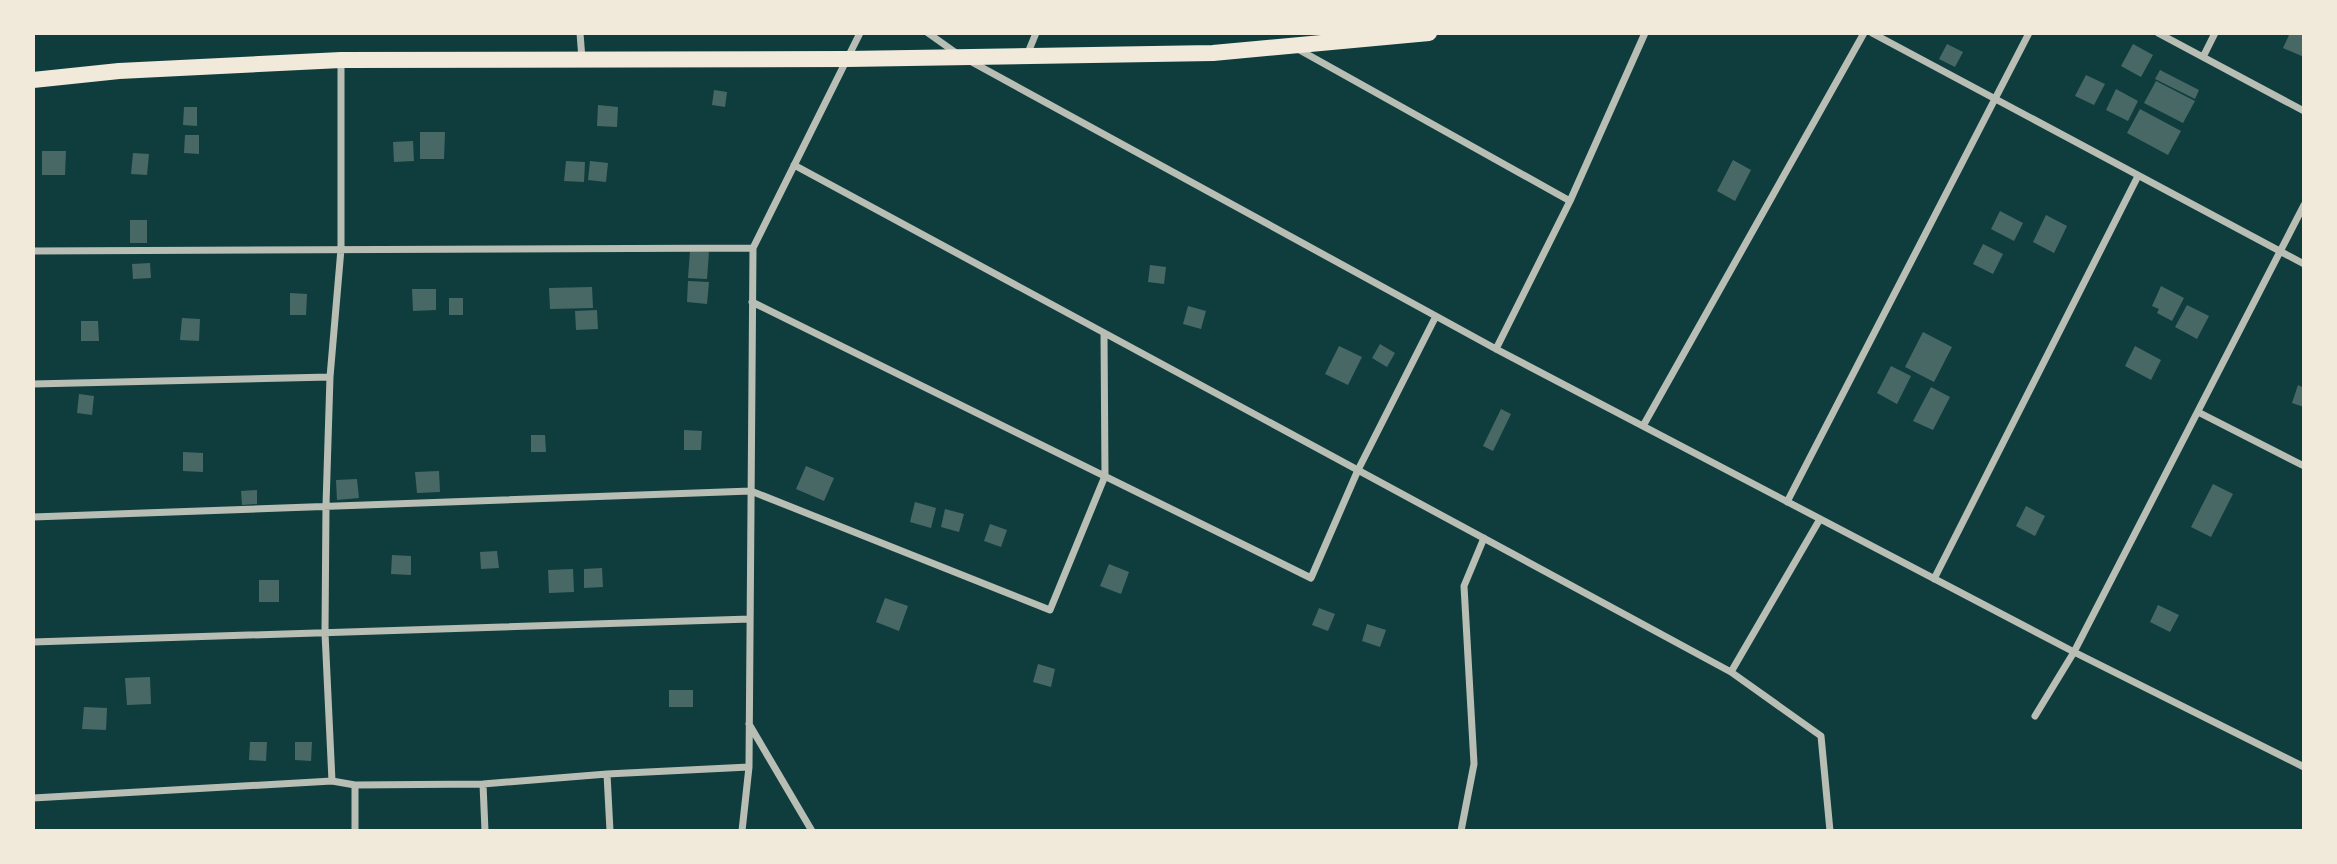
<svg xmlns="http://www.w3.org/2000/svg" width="2337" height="864" font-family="'Noto Sans',sans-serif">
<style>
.building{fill:#486865}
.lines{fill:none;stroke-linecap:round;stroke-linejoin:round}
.minor{stroke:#b8beb3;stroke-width:7}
.primary{stroke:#f1e9da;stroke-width:16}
</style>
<rect width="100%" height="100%" fill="#0f3d3e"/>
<path class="building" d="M2290,33h14v24l-21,-9z
M1947,44l16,8 -8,15 -16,-8z
M2133,44l20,11 -12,22 -20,-11z
M2160,70l39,20 -4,9 -40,-20z
M2086,75l19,9 -11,21 -19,-9z
M2156,81l39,20 -12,22 -39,-20z
M2116,89l22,12 -10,20 -22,-11z
M714,90l13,2 -2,15 -13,-2z
M598,105l20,2 -1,20 -20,-1z
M184,107h13v19l-14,-1z
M2140,109l41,22 -13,24 -41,-22z
M420,132h25l-1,27h-24z
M185,135h14v19l-15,-1z
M413,141l1,20 -20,1 -1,-20z
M42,151h24l-1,24h-23z
M133,153l16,1 -2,21 -16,-1z
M1733,160l18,10 -16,31 -18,-10z
M566,161l19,1 -1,20 -20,-1z
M590,161l18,2 -2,19 -18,-2z
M2000,211l23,12 -9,18 -23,-12z
M2046,215l21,11 -13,27 -21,-11z
M130,220h17v23h-17z
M1983,244l20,10 -10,20 -20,-10z
M690,251l19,1 -2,27 -19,-1z
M150,263l1,15 -18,1 -1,-15z
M1150,265l16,2 -2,17 -16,-2z
M688,281l21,1 -2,22 -20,-2z
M2161,286l23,12 -12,23 -15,-8 2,-4 -7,-3z
M592,287l1,21 -43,1 -1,-21z
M412,289h24v21l-23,1z
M290,293l17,1 -1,21h-16z
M449,298h14v17h-14z
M2187,305l22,11 -12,23 -22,-12z
M1188,306l18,5 -5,18 -18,-5z
M597,310l1,19 -22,1 -1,-19z
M182,318l18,1 -1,22 -19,-1z
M81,321h17l1,20h-18z
M1923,332l29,15 -18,35 -29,-15z
M1380,344l15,9 -8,14 -15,-9z
M1339,346l23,11 -14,28 -23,-11z
M2135,346l26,14 -10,20 -26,-14z
M1891,366l20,10 -14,28 -20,-11z
M2298,385l6,3v19l-12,-4z
M1931,387l19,10 -17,33 -20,-9z
M79,394l15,2 -2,19 -15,-2z
M1501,409l10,5 -18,37 -10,-5z
M684,430l18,1 -1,19h-17z
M531,435h14l1,17h-15z
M183,452l20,1v19l-20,-1z
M806,466l28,12 -10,23 -28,-12z
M439,471l1,21 -23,1 -2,-21z
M357,479l2,19 -22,2 -1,-20z
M2213,484l20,10 -22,43 -20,-10z
M257,490v14l-15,1 -1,-14z
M915,502l21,6 -5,20 -21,-6z
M2026,506l19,10 -10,20 -19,-10z
M945,509l19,5 -5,18 -18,-5z
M990,524l17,6 -6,17 -17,-6z
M497,551l2,17 -18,1 -1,-17z
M392,555l19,1v19l-20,-1z
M1109,564l20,8 -8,22 -21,-8z
M602,568l1,19 -19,1v-19z
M573,569l1,23 -25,1 -1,-23z
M259,580h20v22h-20z
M885,598l23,8 -9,25 -23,-9z
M2158,605l21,10 -9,17 -20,-10z
M1319,608l16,6 -7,17 -16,-6z
M1367,624l19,6 -6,17 -18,-6z
M1038,664l17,5 -4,18 -18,-5z
M150,677l1,27 -24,1 -2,-27z
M669,690h24v17h-24z
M84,707l23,1 -1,22 -24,-1z
M250,742h17l-1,19 -17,-1z
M295,742h17l-1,19 -16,-1z"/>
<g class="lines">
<path class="minor" d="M580,33l2,26
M928,33l31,22
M1872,33l432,231
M2158,33l146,78
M1296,48l274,153
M1027,55l9,-22
M2203,57l12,-24
M970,61l526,288 578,303 230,115
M794,165l937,507 89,-153
M33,251l720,-3
M752,302l559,276 47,-108 78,-154
M1496,349l74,-148 75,-168
M33,384l297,-7
M2198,412l106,54
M1643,426l221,-393
M1787,502l242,-469
M33,517l718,-26 299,119 55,-134 -1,-143
M1934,579l204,-403
M33,642l717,-23
M1731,672l90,64 9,95
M2035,716l39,-64 230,-447
M749,724l63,107
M607,774l3,57
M332,781l-7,-148 1,-128 4,-128 11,-128v-188
M483,784l2,47
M355,785v46
M33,798l299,-17 23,4 128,-1 124,-10 142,-7
M742,831l7,-64 4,-519 107,-215
M1461,831l13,-67 -10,-178 20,-48"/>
<path class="primary" d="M33,80l86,-9 222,-11 506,-1 366,-6 216,-20"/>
</g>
<rect width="2337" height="864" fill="none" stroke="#f1e9da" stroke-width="70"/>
</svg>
